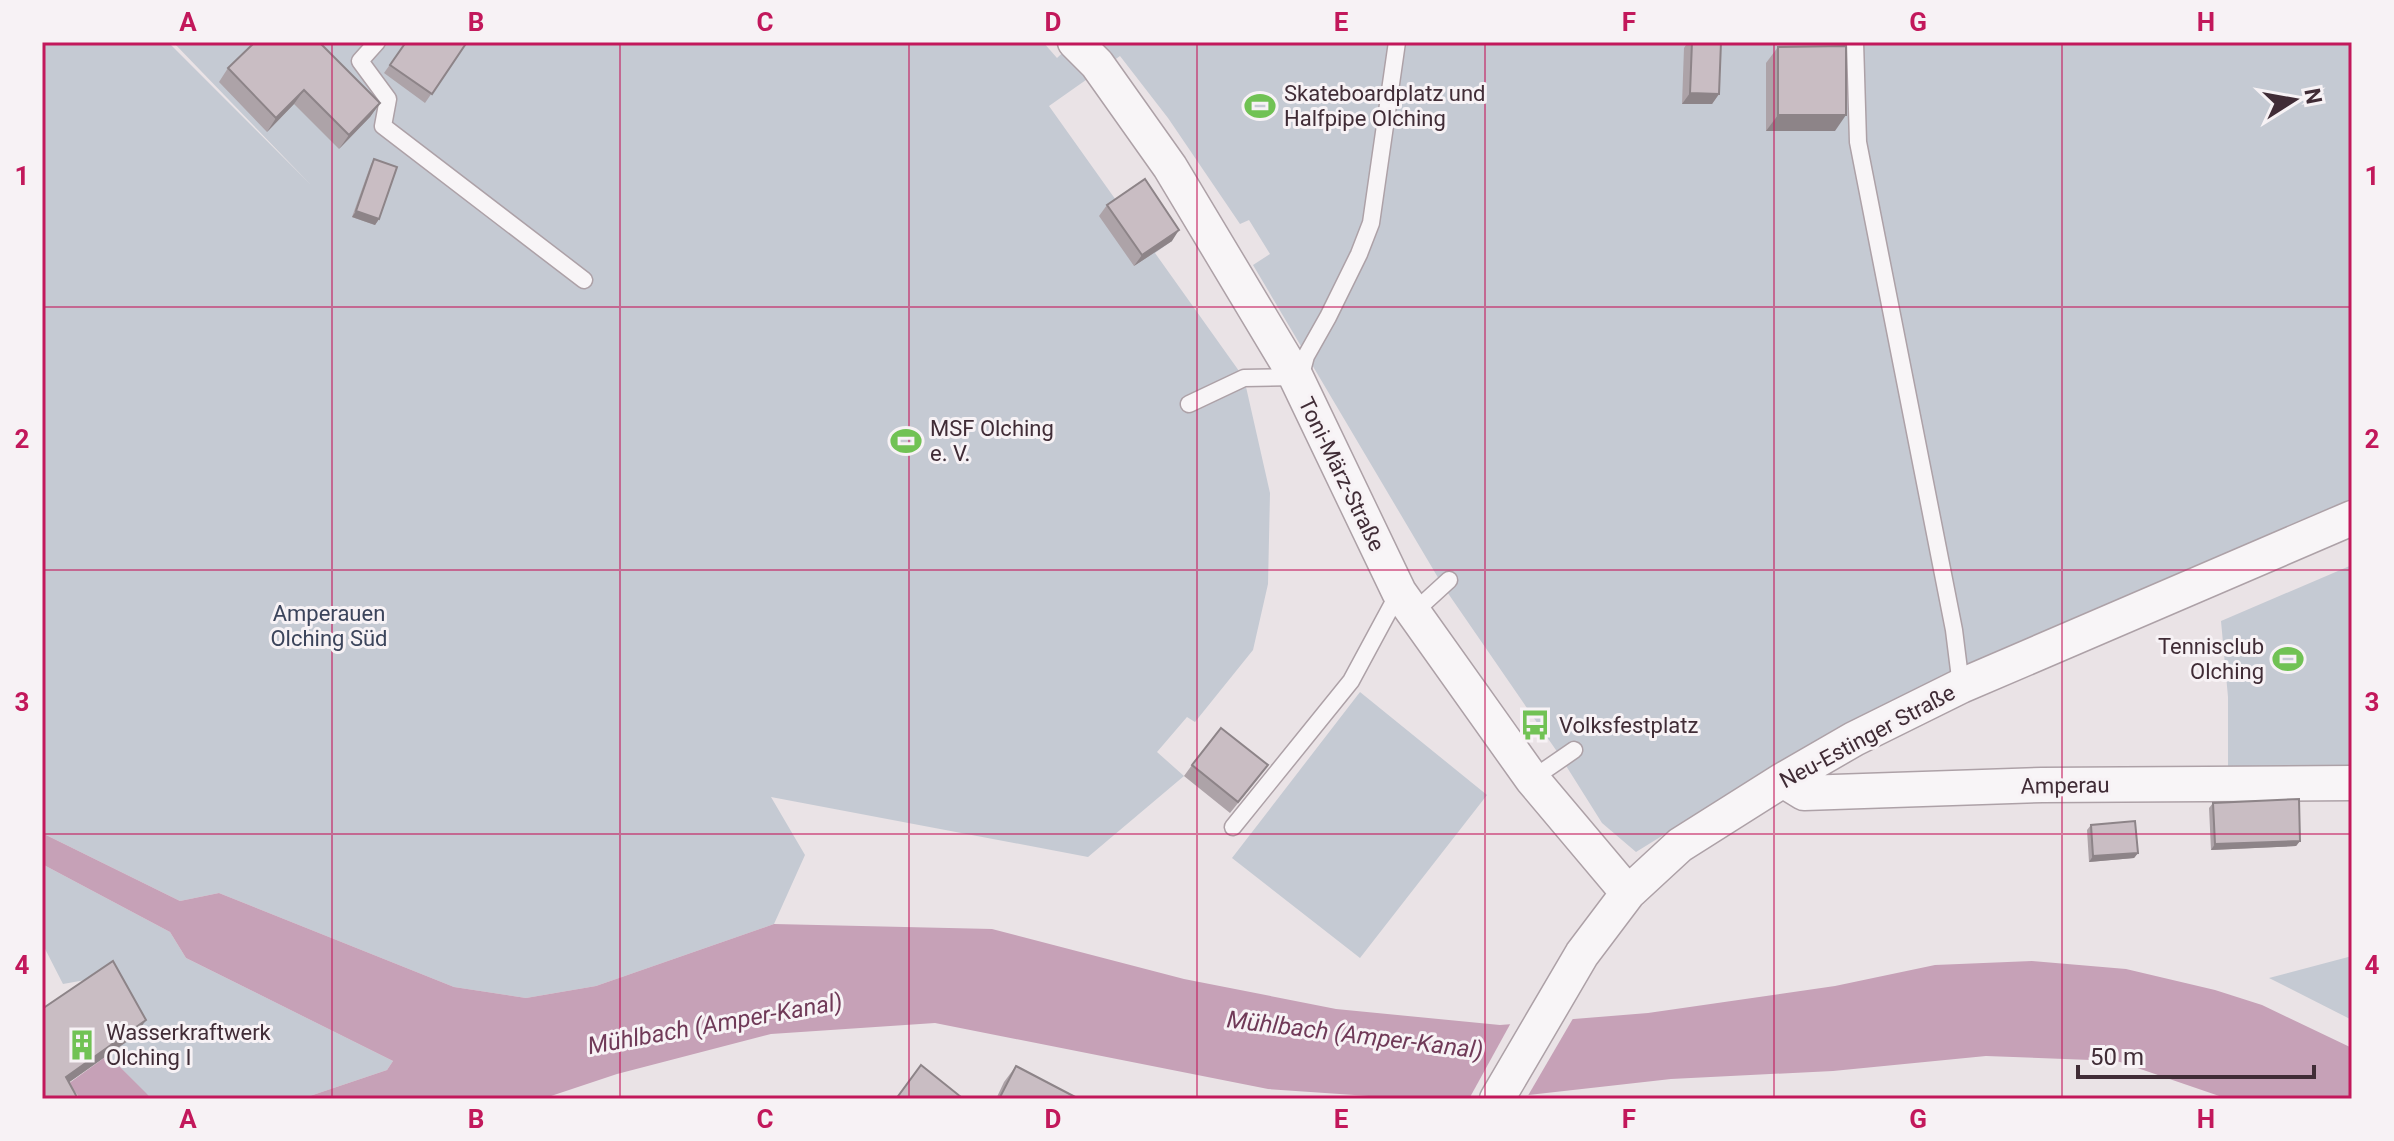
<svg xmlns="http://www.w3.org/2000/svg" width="2394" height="1141" font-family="Roboto,sans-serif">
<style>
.green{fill:#c5cad3}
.water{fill:#c6a1b7}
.pier{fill:#eae3e6}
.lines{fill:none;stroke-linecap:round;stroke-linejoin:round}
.service-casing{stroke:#ada1a7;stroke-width:19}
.minor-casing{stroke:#ada1a7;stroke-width:37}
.service{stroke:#f8f5f7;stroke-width:16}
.minor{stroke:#f8f5f7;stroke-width:34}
.wall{fill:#ada3a8}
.shaded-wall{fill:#8d8488}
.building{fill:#c9bdc3;stroke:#8d8488;stroke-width:2}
.grid{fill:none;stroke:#c2185b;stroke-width:2;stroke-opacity:0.55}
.labels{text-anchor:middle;stroke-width:6;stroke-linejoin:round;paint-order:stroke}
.poi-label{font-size:22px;fill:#402c36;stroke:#f7f2f5;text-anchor:start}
.street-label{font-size:22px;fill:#402c36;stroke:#f7f2f5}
.park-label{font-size:22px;fill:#3b445b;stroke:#f7f2f5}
.water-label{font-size:24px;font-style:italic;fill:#703a58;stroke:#f7f2f5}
.neatline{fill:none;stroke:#c2185b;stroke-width:3}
.grid-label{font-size:26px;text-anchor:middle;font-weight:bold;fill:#c2185b}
</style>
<rect width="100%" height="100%" fill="#eae3e6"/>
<path class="green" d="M42,42h126l143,143 -138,-143h870l14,16 17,-16h1278v464l-347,147 -170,76 -199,123 -34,-29 -44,-70 -115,-167 -190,-321 17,-11 -21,-34 -9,4 -72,-106 -48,-62 -71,50 69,97 19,-13 35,51 -17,12 89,125 26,115 -2,91 -15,66 -58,72 -8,-5 -30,35 27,24 -96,81 -317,-60 34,58 -31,69 -178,62 -70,12 -72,-11 -235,-94 -39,8 -138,-68z
M2352,565v213l-124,-4v-77l-7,-76z
M1360,692l127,103 -127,163 -128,-100z
M42,864l128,68 16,26 207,103 -6,9 -86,29h-150l-43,-44 -6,-78 -39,7 -21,-41z
M2352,956v64l-83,-42z"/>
<path class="water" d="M42,833l138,68 39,-8 235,94 72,11 70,-12 178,-62 218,5 192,50 152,30 164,16 148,-12 187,-27 100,-21 97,-4 94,8 89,21 47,15 90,43v51h-124l-111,-38 -131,-5 -153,15 -162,8 -178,20h-80l-145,-10 -333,-66 -164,11 -154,40 -75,25h-241l86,-29 6,-9 -207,-103 -16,-26 -128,-68z
M108,1055l39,39 4,5h-70l-13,-15z"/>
<path class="pier" d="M1575,1015l-49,84h-57l44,-80z"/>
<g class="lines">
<g class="service-casing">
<path id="service" d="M377,42l-17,19 28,38 -5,27 201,154
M1855,42l3,100 96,488 7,56
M1189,404l55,-26 52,-1 6,-6 4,-15 22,-39 31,-63 12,-31 26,-181
M1414,612l35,-32
M1532,779l42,-29
M1233,827l118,-146 48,-89"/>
</g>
<g class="minor-casing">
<path id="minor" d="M1075,42l22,22 73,103 126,210 103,215 133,187 96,114
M1783,780l21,13 238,-8 310,-2
M1497,1099l85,-145 46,-61 52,-48 103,-65 71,-41 107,-53 391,-168"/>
</g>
<use href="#service" class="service"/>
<use href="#minor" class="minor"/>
</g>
<path class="wall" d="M406,42h61l-42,61 -41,-30z
M1688,42h33l-2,52 -7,10h-30l2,-56z
M1778,47l57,84h-69v-68z
M228,68l152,35 -10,14 -31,32 -45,-45 -27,28 -48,-50z
M374,159l5,60 -4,6 -23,-8 19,-53z
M1107,205l65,36 -38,25 -35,-50z
M1192,765l68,11 -30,37 -46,-37z
M2213,803l87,38 -4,5 -85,4 -2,-42z
M2091,825l47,28 -4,5 -45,4 -2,-32z
M1016,1066l63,33h-83l8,-17z"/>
<path class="shaded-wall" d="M304,90l-10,14 -27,28 9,-14z
M1690,93l29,1 -7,10h-30z
M380,103l-10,14 -31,32 10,-14z
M1778,115h68l-11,16h-69z
M356,211l23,8 -4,6 -23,-8z
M1179,230l-7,11 -38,25 8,-11z
M2300,841l-4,5 -85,4 4,-6z
M2138,853l-4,5 -45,4 4,-6z
M146,1020l-11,16 -81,57 12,-16z"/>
<path class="building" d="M255,42h64l61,61 -31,32 -45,-45 -28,28 -48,-50z
M406,42h61l-35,52 -42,-29z
M1692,42h29l-2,52 -29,-1z
M1846,46v69h-68v-68z
M374,159l23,8 -18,52 -23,-8z
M1145,179l34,51 -37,25 -35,-50z
M1221,728l47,37 -30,37 -46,-37z
M2299,799l1,42 -85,3 -2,-41z
M2135,821l3,32 -45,3 -2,-31z
M113,961l33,59 -80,57 12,22h-36v-90z
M921,1065l40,32 -2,2h-63z
M1016,1066l63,33h-80z"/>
<path class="grid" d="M332,42v1057M620,42v1057M909,42v1057M1197,42v1057M1485,42v1057M1774,42v1057M2062,42v1057M42,307h2310M42,570h2310M42,834h2310"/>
<defs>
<g id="stadium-bare" transform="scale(2.4)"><path d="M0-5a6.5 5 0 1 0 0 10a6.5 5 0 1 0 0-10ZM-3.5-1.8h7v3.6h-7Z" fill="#71c254" stroke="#f7f2f5" stroke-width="2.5" paint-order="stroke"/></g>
<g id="bus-bare" transform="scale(2.4)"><path d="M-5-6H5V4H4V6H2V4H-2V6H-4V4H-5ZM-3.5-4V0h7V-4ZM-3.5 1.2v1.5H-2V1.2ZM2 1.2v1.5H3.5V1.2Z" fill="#71c254" stroke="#f7f2f5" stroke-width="2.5" paint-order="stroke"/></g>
<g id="building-bare" transform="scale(2.4)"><path d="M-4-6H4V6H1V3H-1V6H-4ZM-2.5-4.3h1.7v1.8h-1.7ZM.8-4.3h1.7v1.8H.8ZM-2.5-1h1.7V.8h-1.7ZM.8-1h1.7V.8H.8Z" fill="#71c254" stroke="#f7f2f5" stroke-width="2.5" paint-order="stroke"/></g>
</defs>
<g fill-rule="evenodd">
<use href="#stadium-bare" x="1260" y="106"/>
<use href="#stadium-bare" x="906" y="441"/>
<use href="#stadium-bare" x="2288" y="659"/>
<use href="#bus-bare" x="1535" y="725"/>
<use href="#building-bare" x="82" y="1045"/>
</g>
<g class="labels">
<g class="poi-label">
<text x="1284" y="101">Skateboardplatz und<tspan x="1284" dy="25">Halfpipe Olching</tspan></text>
<text x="930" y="436">MSF Olching<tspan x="930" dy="25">e. V.</tspan></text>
<text x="2264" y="654" text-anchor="end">Tennisclub<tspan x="2264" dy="25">Olching</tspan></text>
<text x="1559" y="733">Volksfestplatz</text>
<text x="106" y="1040">Wasserkraftwerk<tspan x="106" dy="25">Olching I</tspan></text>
</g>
<g class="street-label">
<text transform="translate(1342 474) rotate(64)" y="8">Toni-März-Straße</text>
<text transform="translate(1867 736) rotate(-28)" y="8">Neu-Estinger Straße</text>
<text transform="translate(2065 785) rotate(-1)" y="8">Amperau</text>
</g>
<g class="park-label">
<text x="329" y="621">Amperauen<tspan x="329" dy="25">Olching Süd</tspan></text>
</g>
<g class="water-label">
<text transform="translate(715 1024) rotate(-10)" y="8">Mühlbach (Amper-Kanal)</text>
<text transform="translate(1355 1035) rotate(7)" y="8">Mühlbach (Amper-Kanal)</text>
</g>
</g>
<rect width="2394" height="1141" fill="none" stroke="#f7f2f5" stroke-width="88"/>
<g transform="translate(2294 100) rotate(79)" stroke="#f7f2f5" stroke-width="6" paint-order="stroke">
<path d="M0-6L14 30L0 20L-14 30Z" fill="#402c36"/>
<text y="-12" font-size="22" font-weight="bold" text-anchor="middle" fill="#402c36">N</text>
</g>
<path d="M2078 1065v12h236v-12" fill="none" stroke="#402c36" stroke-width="4"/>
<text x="2090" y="1065" font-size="24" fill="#402c36" stroke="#f7f2f5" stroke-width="6" paint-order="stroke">50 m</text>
<rect x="44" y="44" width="2306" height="1053" class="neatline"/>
<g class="grid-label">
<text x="188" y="31">A</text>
<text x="476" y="31">B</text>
<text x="765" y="31">C</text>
<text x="1053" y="31">D</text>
<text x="1341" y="31">E</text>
<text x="1629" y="31">F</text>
<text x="1918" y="31">G</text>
<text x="2206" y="31">H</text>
<text x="22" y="185">1</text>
<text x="2372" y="185">1</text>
<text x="22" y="448">2</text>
<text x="2372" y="448">2</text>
<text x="22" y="711">3</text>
<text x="2372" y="711">3</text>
<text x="22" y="974">4</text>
<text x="2372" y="974">4</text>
<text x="188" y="1128">A</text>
<text x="476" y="1128">B</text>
<text x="765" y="1128">C</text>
<text x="1053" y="1128">D</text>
<text x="1341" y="1128">E</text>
<text x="1629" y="1128">F</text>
<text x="1918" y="1128">G</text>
<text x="2206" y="1128">H</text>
</g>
</svg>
